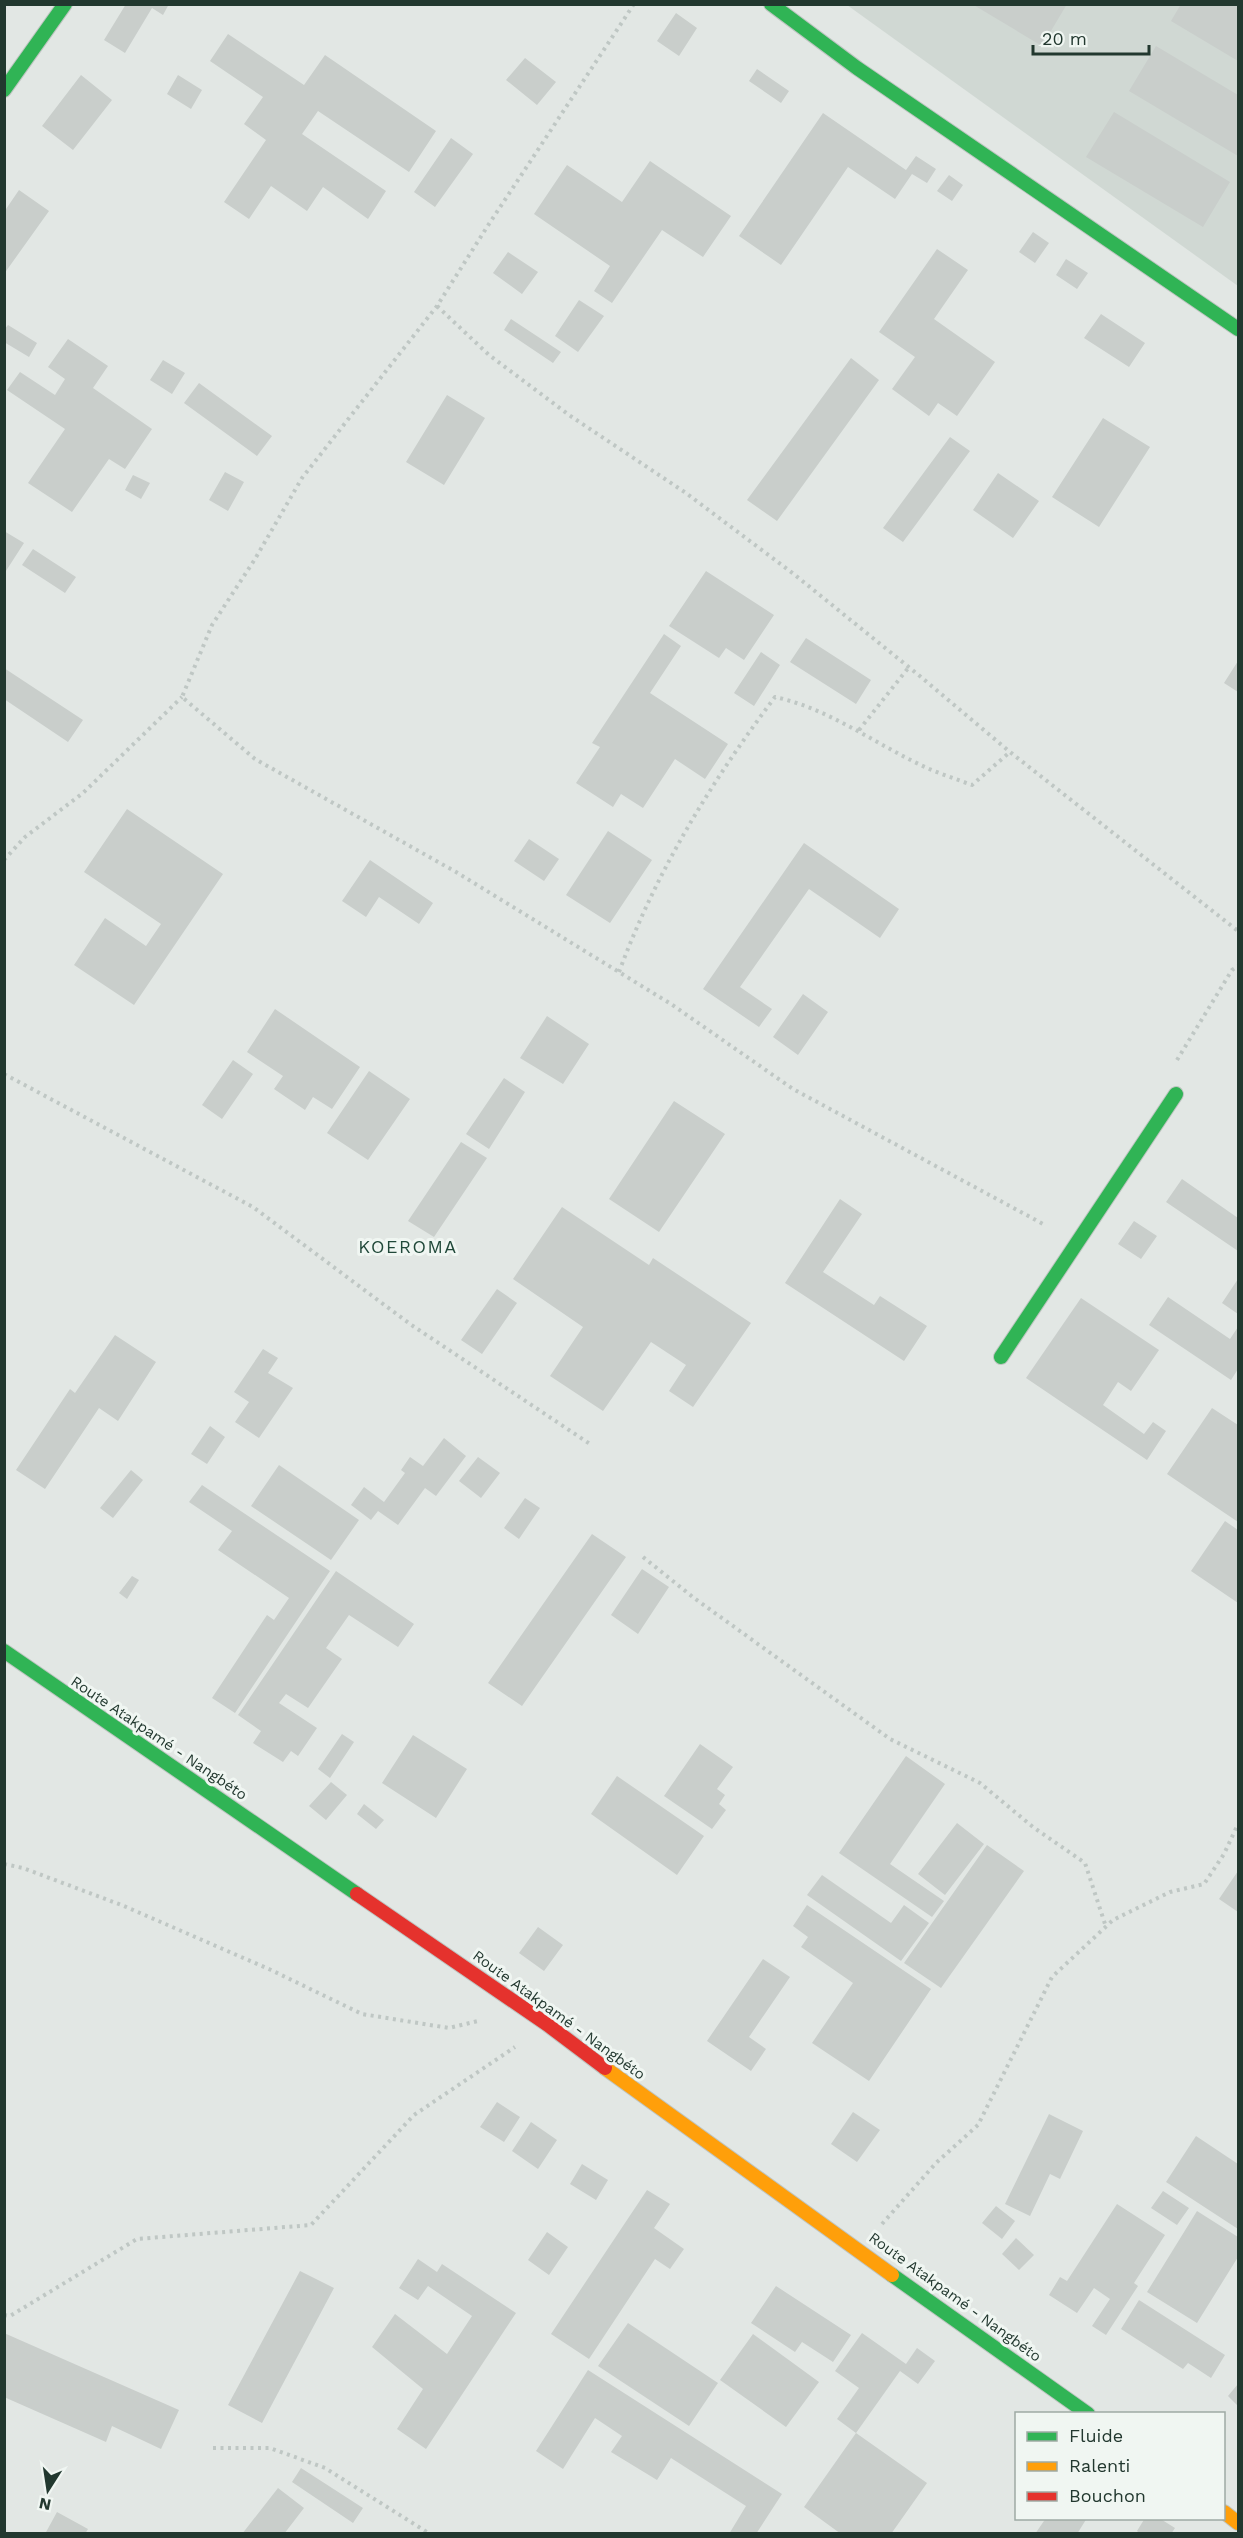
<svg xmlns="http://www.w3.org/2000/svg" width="1243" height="2538" font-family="'Work Sans',sans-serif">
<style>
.built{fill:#d0d8d3}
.building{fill:#c9cecb}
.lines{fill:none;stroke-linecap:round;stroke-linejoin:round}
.fast-casing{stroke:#bec5c1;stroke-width:16}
.slow-casing{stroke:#bec5c1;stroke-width:16}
.jam-casing{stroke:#bec5c1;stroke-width:16}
.path{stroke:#bfc7c4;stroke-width:4;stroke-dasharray:3 4.5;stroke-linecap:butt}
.fast{stroke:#30b455;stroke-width:14}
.slow{stroke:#ff9f0a;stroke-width:14}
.jam{stroke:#e5322d;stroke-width:14}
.labels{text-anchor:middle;stroke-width:6;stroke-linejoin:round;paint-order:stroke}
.street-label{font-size:15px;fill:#22382f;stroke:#f0f6f2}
.quarter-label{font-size:18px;letter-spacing:1.5px;fill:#204839;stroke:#f0f6f2}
</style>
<rect width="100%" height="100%" fill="#e2e7e4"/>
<path class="built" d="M847,5h391v281z"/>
<path class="building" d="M126,4h43l-6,11 -11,-7 -27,45 -21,-13z
M972,4h95l-25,42z
M1181,4h57v57l-67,-40z
M676,13l21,15 -18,28 -22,-15z
M228,34l76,51 21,-30 111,76 -27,41 -91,-61 -16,23 84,57 -18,28 -45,-32 -16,24 -36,-25 -22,33 -25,-17 42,-62 -22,-16 19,-27 -53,-36z
M1156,46l82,49v61l-109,-65z
M525,58l31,24 -19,23 -31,-25z
M757,69l32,22 -8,12 -32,-22z
M81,75l31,25 -39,50 -31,-24z
M178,75l24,15 -11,19 -24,-15z
M1114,112l116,70 -27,45 -117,-70z
M823,113l83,57 10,-14 20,13 -9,14 -15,-9 -17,25 -47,-32 -67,98 -42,-29z
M451,138l22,16 -38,53 -21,-15z
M650,161l81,55 -28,41 -41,-27 -50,73 -18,-12 16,-25 -76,-52 33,-49 55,37z
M949,175l14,10 -11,16 -15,-10z
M19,190l30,21 -45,63v-62z
M1033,232l16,11 -14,20 -16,-11z
M937,249l31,21 -34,49 61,43 -38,54 -19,-13 -9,13 -37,-27 23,-32 -36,-25z
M508,252l30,20 -16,22 -29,-21z
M1066,259l22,14 -11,16 -21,-14z
M579,300l25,16 -26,36 -23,-16z
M1101,314l44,29 -16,24 -45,-29z
M511,319l50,33 -8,11 -49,-33z
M8,325l29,18 -8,14 -25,-15v-12z
M68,339l40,27 -15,22 59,41 -27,40 -16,-10 -37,53 -44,-29 37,-54 -58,-39 13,-18 35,23 10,-16 -17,-12z
M851,358l28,22 -102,141 -30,-21z
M163,360l22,13 -13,21 -22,-14z
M199,383l73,53 -15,20 -73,-53z
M447,395l38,23 -41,67 -38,-23z
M1103,418l47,29 -51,80 -47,-30z
M950,437l20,14 -67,91 -20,-14z
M225,472l19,10 -16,29 -19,-11z
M998,473l41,28 -26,37 -40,-28z
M133,475l17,8 -9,16 -16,-9z
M4,531l20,12 -20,31z
M33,549l43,28 -11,16 -43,-28z
M706,571l68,44 -30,45 -18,-12 -7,10 -50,-32z
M664,634l17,12 -31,47 78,51 -23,35 -30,-20 -32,49 -22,-14 -8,13 -37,-24 24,-36 -8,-4z
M806,638l65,42 -15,24 -66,-42z
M761,652l19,13 -26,41 -20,-13z
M1238,661v31l-14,-9z
M4,668l79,52 -15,22 -64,-43z
M127,809l96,65 -89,131 -60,-40 31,-47 41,28 15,-22 -77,-52z
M608,831l44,29 -42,63 -44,-28z
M529,839l30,20 -15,22 -30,-20z
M804,843l95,66 -19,29 -71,-49 -69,98 32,22 -13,18 -56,-38z
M370,860l63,43 -14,21 -40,-27 -13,20 -24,-16z
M803,994l25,18 -30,43 -25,-18z
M275,1009l85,58 -28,42 -19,-12 -8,13 -31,-21 9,-13 -36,-24z
M547,1016l42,28 -26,40 -43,-26z
M233,1060l20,14 -31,45 -20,-14z
M369,1071l41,28 -42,61 -41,-27z
M504,1078l21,14 -36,57 -23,-15z
M674,1101l51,33 -66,98 -50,-33z
M461,1142l26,16 -53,79 -26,-16z
M1182,1179l56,39v33l-72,-49z
M840,1199l22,15 -39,58 51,33 6,-9 47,30 -23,35 -119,-78z
M562,1207l87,58 4,-7 98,65 -58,84 -24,-16 17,-26 -35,-23 -48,69 -53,-35 33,-49 -70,-48z
M1134,1221l23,15 -16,23 -23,-15z
M1238,1279v35l-16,-11z
M497,1289l20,14 -35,51 -21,-14z
M1168,1297l62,42 8,-12v42l-7,11 -82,-55z
M1081,1298l78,52 -28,41 -13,-9 -15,23 41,29 9,-12 13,9 -19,29 -121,-82z
M115,1335l41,27 -38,59 -19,-13 -54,81 -29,-19 54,-81 5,4z
M263,1349l15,9 -10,15 25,15 -34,50 -24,-16 14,-20 -15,-10z
M1212,1408l26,17v97l-71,-48z
M210,1426l15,11 -18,27 -16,-10z
M444,1438l22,18 -30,40 -11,-8 -27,37 -20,-14 -7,9 -20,-15 13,-18 20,15 21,-29 -4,-3 9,-13 13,9z
M478,1457l22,16 -19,25 -22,-17z
M279,1465l80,55 -28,40 -80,-54z
M131,1470l12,10 -30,38 -13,-10z
M202,1485l128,86 -95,142 -23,-15 55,-83 7,5 15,-22 -71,-48 14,-19 -43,-29z
M525,1498l15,10 -21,31 -15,-11z
M1225,1521l13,9v73l-47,-32z
M592,1534l34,23 -104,149 -34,-23z
M642,1569l27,18 -31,47 -27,-19z
M336,1571l78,53 -16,23 -49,-32 -23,33 16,11 -34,49 -22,-14 -7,9 38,25 -19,28 -7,-5 -8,11 -30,-19 8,-12 -23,-16z
M132,1576l7,4 -12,19 -8,-6z
M342,1734l12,8 -24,36 -12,-9z
M413,1735l54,34 -31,49 -54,-35z
M700,1744l33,23 -16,22 8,6 -6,9 7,6 -14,19 -48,-33z
M906,1756l39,28 -55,80 54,37 -12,16 -93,-64z
M617,1776l87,60 -27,39 -86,-61z
M331,1782l16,13 -21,25 -17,-14z
M364,1804l20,16 -8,9 -19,-15z
M957,1823l27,21 -39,51 -27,-21z
M987,1845l37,26 -83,117 -37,-25z
M1238,1871v41l-19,-13z
M822,1875l69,48 13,-18 25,18 -28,38 -94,-66z
M807,1905l124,84 -62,92 -57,-38 41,-60 -52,-36 7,-10 -15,-11z
M538,1927l25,18 -19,26 -25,-18z
M763,1959l27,18 -41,60 17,12 -15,22 -44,-30z
M497,2102l23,15 -16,25 -24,-15z
M853,2112l27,18 -23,32 -26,-18z
M1049,2114l34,17 -23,48 -10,-5 -20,42 -25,-12z
M531,2122l26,18 -19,29 -26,-18z
M1196,2136l42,28v65l-72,-47z
M582,2164l26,16 -12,20 -26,-16z
M647,2190l23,14 -16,24 30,21 -14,20 -15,-10 -66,100 -38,-25z
M1163,2191l26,17 -12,17 -26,-17z
M1117,2204l48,31 -31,48 4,3 -32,49 -14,-9 18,-27 -16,-11 -17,25 -28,-18 11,-18 7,4z
M996,2206l19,15 -13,18 -20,-16z
M1197,2211l41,26v20l-41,66 -50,-31z
M547,2232l21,15 -19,28 -21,-15z
M1016,2238l18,17 -15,15 -17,-16z
M418,2259l19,13 5,-8 74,49 -90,136 -29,-20 26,-40 -51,-42 23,-33 52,40 25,-38 -44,-30 -10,14 -19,-12z
M300,2271l34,17 -72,135 -34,-18z
M776,2286l75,49 -18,27 -31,-20 -7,10 -44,-29z
M1139,2300l86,55 -14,23 -23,-15 -5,6 -62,-40z
M628,2323l90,60 -29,43 -91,-60z
M4,2333l175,77 -18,39 -49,-23 -6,16 -102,-45z
M862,2333l44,31 11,-16 18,13 -17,23 -18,-13 -44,62 -19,-14 22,-31 -24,-17z
M753,2334l66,48 -33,45 -66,-47z
M588,2370l194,124 -26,40h-27l17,-28 -75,-48 -14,22 -46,-28 11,-16 -27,-18 -32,51 -27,-18z
M1238,2384v22l-10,-10z
M856,2433l71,50 -36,51h-50l-37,-27z
M301,2468l62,40 -10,15 -61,-41z
M278,2488l26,20 -20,26h-42z
M57,2512l31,17 -3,5h-40z
M1046,2518h41l-10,16h-42z
M1145,2518h14l16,10 -4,6h-31l-3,-3z"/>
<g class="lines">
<g class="fast-casing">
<path id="fast" d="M771,4l86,64 381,261
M4,90l61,-86
M1001,1357l175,-263
M4,1651l353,243
M892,2275l196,139"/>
</g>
<g class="slow-casing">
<path id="slow" d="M605,2068l287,207
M1224,2512l14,11"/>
</g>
<g class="jam-casing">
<path id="jam" d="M357,1894l191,131 57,43"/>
</g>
<path class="path" d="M634,4l-147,223 -50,79 -135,172 -47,81 -43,66 -30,72 73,62 201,113 215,132 122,85 252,136
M437,306l52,49 80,60 117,78 109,82 126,102 89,75 228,179
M859,730l50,-63
M4,860l21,-23 58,-44 99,-96
M619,972c37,-100 92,-190 156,-275 55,12 100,47 150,70 15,7 31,12 47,18l38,-33
M1177,1060l55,-90 6,-4
M4,1074l249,133 157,117 180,120
M643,1557l51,41 196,141 90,44 53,44 52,36 21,64
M4,1864l19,4 101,38 147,64 91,44 87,14 29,-7
M882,2224l54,-61 42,-38 74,-148 61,-57 57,-28 34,-8 20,-30 14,-30
M4,2315l6,1 127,-77 174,-14 103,-110 101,-68
M213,2448h57l55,20 105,66"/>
<use href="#fast" class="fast"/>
<use href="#slow" class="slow"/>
<use href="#jam" class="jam"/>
</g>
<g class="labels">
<g class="street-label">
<text transform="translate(159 1738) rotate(34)" y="5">Route Atakpamé - Nangbéto</text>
<text transform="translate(559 2015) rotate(36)" y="5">Route Atakpamé - Nangbéto</text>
<text transform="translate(955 2297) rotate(36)" y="5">Route Atakpamé - Nangbéto</text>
</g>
<g class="quarter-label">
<text x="408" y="1253">KOEROMA</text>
</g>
</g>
<rect width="1243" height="2538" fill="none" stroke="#22382f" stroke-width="12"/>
<rect x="1015" y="2412" width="210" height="108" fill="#f0f6f2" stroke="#9eaaa4" stroke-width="1.5"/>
<rect x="1027" y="2432" width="30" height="9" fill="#30b455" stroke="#9eaaa4" stroke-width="1.5"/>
<text x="1069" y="2442" font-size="18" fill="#22382f">Fluide</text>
<rect x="1027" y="2462" width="30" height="9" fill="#ff9f0a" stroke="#9eaaa4" stroke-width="1.5"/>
<text x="1069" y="2472" font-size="18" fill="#22382f">Ralenti</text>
<rect x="1027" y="2492" width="30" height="9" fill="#e5322d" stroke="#9eaaa4" stroke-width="1.5"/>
<text x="1069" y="2502" font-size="18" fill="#22382f">Bouchon</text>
<g transform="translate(48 2490) rotate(192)" stroke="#f0f6f2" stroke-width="4.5" paint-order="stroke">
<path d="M0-4.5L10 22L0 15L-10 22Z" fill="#22382f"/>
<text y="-9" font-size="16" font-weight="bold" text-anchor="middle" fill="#22382f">N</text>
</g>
<path d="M1033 45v9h116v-9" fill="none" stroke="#22382f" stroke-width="3"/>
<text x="1042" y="45" font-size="18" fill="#22382f" stroke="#f0f6f2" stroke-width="4.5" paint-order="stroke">20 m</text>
</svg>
